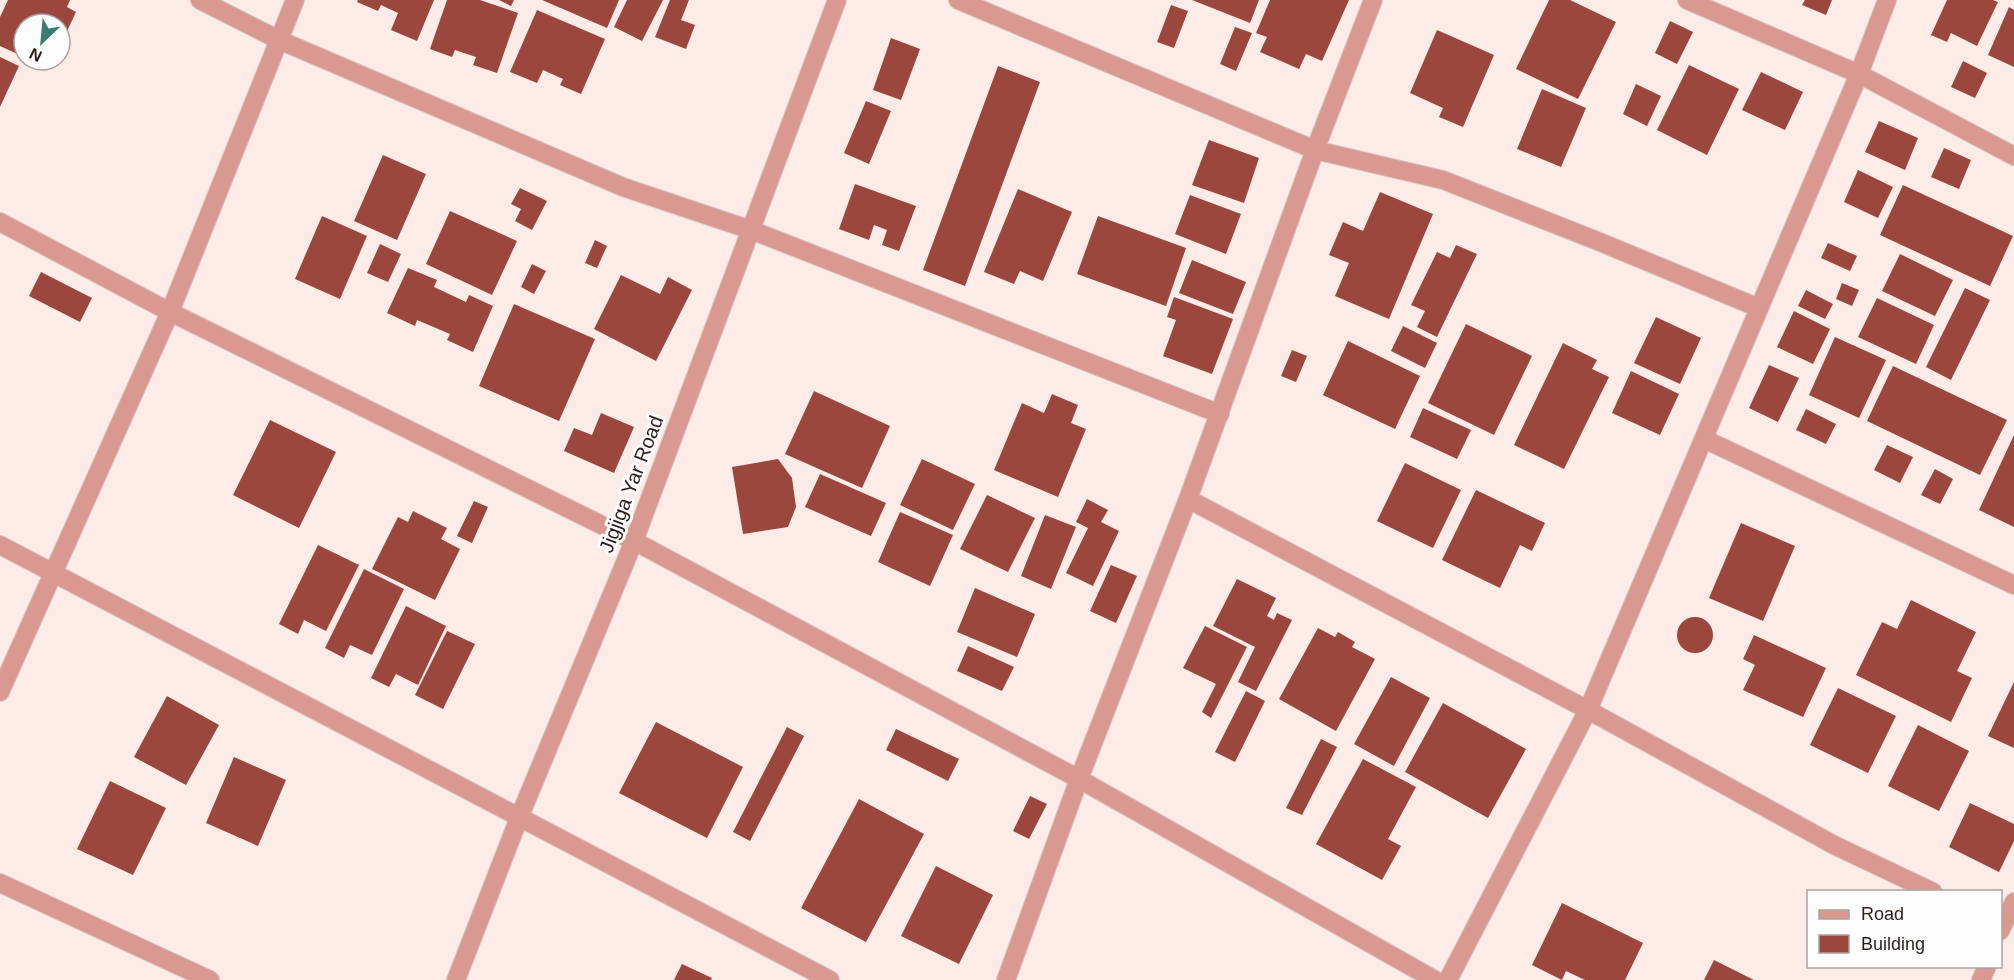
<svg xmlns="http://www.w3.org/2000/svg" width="2014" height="980" font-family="Helvetica,sans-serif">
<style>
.building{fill:#9b473d}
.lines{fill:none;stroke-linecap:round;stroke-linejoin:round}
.minor-casing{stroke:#d7c6c3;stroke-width:20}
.minor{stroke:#d99990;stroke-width:18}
.labels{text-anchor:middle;stroke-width:6;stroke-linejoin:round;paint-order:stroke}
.street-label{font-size:20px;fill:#2c1d1a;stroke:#fdfdfd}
</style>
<rect width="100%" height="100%" fill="#fdebe8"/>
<path class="building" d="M8,0h62l-3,7 9,5 -16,34v-22h-36v33l-24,-11v-29z
M358,0h76l-17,41 -26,-11 7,-17 -17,-8 -3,6 -21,-9z
M447,0h33l38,13 -21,60 -24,-8 3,-8 -21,-7 -3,7 -22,-8z
M499,0h15l-3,6z
M542,0h77l-12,28z
M627,0h36l-21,41 -28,-14z
M670,0h19l-8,20 14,5 -9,24 -31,-12z
M1192,0h67l-9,23z
M1270,0h79l-27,61 -16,-7 -7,15 -39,-17 7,-15 -11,-4z
M1549,0h21l46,22 -38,77 -62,-30z
M1805,0h27l-6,15 -24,-10z
M1947,0h46l5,2 -21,44 -26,-13 -4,9 -16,-7z
M1171,5l17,6 -14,37 -17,-6z
M2009,7l5,3v57l-26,-12z
M537,10l68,29 -24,55 -21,-9 3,-6 -20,-9 -6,13 -27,-11z
M1670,21l23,11 -16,32 -22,-11z
M1235,27l17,6 -16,38 -16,-7z
M1437,30l57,25 -31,72 -24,-10 4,-9 -33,-15z
M891,38l29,11 -19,51 -28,-10z
M0,57l19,9 -19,41z
M30,60h24l-5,9z
M1963,61l24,12 -12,25 -24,-11z
M1689,65l50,24 -32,66 -50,-25z
M998,66l42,16 -75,204 -42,-16z
M1761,72l42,20 -18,38 -43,-20z
M1636,84l25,12 -14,30 -24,-12z
M1542,89l44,19 -25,59 -44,-18z
M866,101l25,10 -22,53 -25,-11z
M1879,121l39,17 -13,32 -40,-18z
M1209,140l50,18 -15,45 -52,-18z
M1944,148l27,12 -12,29 -28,-12z
M383,155l43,19 -29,66 -43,-19z
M1858,170l35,17 -15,31 -34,-16z
M855,184l61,22 -17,45 -17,-6 5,-15 -13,-5 -5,15 -30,-11z
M1903,185l110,51 -23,50 -110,-51z
M520,188l27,13 -15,29 -17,-9 6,-12 -10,-5z
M1018,189l54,23 -29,69 -23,-10 -6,13 -30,-12z
M1380,192l53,22 -44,105 -54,-23 14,-33 -20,-8 14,-33 20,9z
M1190,195l51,19 -15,40 -51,-20z
M450,211l67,30 -25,54 -66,-31z
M322,216l45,20 -27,63 -45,-20z
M1098,216l88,32 -20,58 -89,-32z
M595,240l12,6 -10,22 -12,-5z
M1828,243l29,13 -7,15 -29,-13z
M380,244l21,10 -13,28 -21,-9z
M1456,245l21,9 -40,83 -20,-10 8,-16 -14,-6 26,-53 13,6z
M1900,254l53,26 -18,36 -53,-25z
M1192,260l54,22 -13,32 -54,-21z
M532,264l14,7 -12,23 -13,-7z
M408,268l29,12 -3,7 32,15 3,-7 24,11 -20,46 -26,-12 3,-6 -33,-14 -2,6 -28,-13z
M41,272l51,26 -12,24 -51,-26z
M621,275l39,19 8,-17 24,13 -36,71 -62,-32z
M1842,283l17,7 -7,16 -16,-7z
M1965,288l25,12 -39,80 -25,-13z
M1806,290l27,14 -8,15 -27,-13z
M1174,297l59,22 -21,55 -49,-18 13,-36 -9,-3z
M1877,298l57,27 -18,39 -58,-27z
M514,304l81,35 -36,82 -80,-35z
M1794,311l36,18 -17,35 -36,-17z
M1656,317l45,21 -21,46 -46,-21z
M1466,324l66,32 -38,79 -66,-32z
M1403,326l34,17 -12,25 -34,-17z
M1835,337l51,23 -27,58 -50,-23z
M1348,341l72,35 -25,53 -72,-34z
M1563,343l34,17 -5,9 17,8 -45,92 -50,-24z
M1292,350l15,6 -11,26 -15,-6z
M1769,365l30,13 -21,44 -29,-14z
M1893,366l114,54 -27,55 -113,-54z
M1631,371l48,23 -19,41 -48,-22z
M814,391l76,35 -28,62 -77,-34z
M1052,394l26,11 -7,18 15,6 -28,68 -64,-27 28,-67 22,10z
M1423,408l48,22 -14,29 -47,-22z
M1806,409l30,15 -10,20 -30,-14z
M601,413l33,14 -20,46 -50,-22 10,-23 18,7z
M270,420l66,32 -37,76 -66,-33z
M2014,435v92l-35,-17z
M1887,445l26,12 -13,26 -26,-13z
M778,459l14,19 4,29 -8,20 -45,7 -11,-67z
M922,459l53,25 -22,46 -53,-25z
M1405,463l56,27 -28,58 -56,-27z
M1935,469l18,10 -13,25 -19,-9z
M820,474l66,29 -15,33 -66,-29z
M1476,490l69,33 -13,28 -12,-6 -20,43 -58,-28z
M987,495l48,23 -27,54 -48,-23z
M1087,499l21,11 -7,12 18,9 -26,55 -27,-13 22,-45 -12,-6z
M474,501l14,6 -16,36 -15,-7z
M413,511l34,17 -6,11 19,10 -25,51 -63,-31 26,-52 10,5z
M900,512l53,23 -23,51 -52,-24z
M1045,515l31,12 -25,62 -30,-13z
M1741,523l54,23 -32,75 -54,-23z
M318,545l41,20 -33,66 -22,-11 -6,14 -19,-10z
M1111,565l26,11 -21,47 -26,-12z
M364,569l40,20 -32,66 -22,-10 -6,13 -19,-10z
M1237,579l39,19 -9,18 7,4 3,-7 15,7 -36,71 -18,-9 17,-35 -42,-21z
M975,588l60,26 -18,43 -60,-25z
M1911,600l65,32 -19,39 15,7 -21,44 -95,-47 26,-53 15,7z
M406,606l40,20 -28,59 -22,-11 -7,13 -18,-9z
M1677 635a18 18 0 1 1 36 0a18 18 0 1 1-36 0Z
M1205,626l42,21 -36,71 -9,-6 14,-28 -33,-16z
M1318,628l17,9 3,-5 17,10 -3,5 23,12 -39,72 -57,-32z
M447,631l28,13 -32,65 -28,-14z
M1754,635l72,33 -23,49 -60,-27 12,-25 -12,-6z
M968,646l46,21 -12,24 -45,-20z
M1391,677l39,21 -36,68 -40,-22z
M2014,682v66l-26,-12z
M1838,688l58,28 -28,57 -58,-28z
M1246,691l19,10 -30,61 -20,-10z
M167,696l52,29 -33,60 -52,-28z
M1443,703l83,46 -38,69 -83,-46z
M656,722l87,45 -36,71 -88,-45z
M1918,725l51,26 -30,60 -51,-25z
M787,727l17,9 -54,105 -17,-9z
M896,729l63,30 -11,22 -62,-31z
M1321,739l16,8 -35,68 -16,-7z
M234,757l52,23 -28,66 -52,-23z
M1363,759l53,28 -28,52 13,7 -19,34 -66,-36z
M110,781l56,27 -33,67 -56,-26z
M1030,796l17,8 -18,35 -16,-8z
M859,799l65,35 -58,108 -65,-34z
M1970,803l44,21v17l-15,31 -50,-25z
M936,866l57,29 -34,69 -58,-28z
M1562,903l81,40 -18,37h-40l-19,-9 -4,9 -30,-15z
M1714,960l40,20h-50z
M682,964l30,14 -1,2h-37z"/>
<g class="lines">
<g class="minor-casing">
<path id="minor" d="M200,0l79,40 344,147 128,43 469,184
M958,0l357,150 128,30 157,62 159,66
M1687,0l172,74 155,82
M0,222l170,90 464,229 445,238 356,201
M1704,439l310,146
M1188,499l400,211 246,135 99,47
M0,545l830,435
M0,692l170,-380 125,-312
M0,883l210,97
M2000,931l14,-29
M456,980l63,-162 115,-277 203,-541
M1006,980l73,-201 109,-280 127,-349 58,-150
M1448,980l140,-270 271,-636 28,-74
M1981,980l6,-14"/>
</g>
<use href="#minor" class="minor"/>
</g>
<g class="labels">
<g class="street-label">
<text transform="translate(631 484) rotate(-69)" y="7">Jigjiga Yar Road</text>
</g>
</g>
<rect x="1807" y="890" width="195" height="78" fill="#fdfdfd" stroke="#a9a3a2" stroke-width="1.5"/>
<rect x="1819" y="910" width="30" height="9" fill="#d99990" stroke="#a9a3a2" stroke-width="1.5"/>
<text x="1861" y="920" font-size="18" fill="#2c1d1a">Road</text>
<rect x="1819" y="935" width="30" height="18" fill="#9b473d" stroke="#a9a3a2" stroke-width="1.5"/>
<text x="1861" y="950" font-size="18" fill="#2c1d1a">Building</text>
<g transform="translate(42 42) rotate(206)"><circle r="28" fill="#fdfdfd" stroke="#a9a3a2" stroke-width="1.5"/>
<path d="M0-4.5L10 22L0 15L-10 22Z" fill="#3a7e70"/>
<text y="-9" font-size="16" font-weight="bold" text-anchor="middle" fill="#2c1d1a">N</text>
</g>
</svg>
